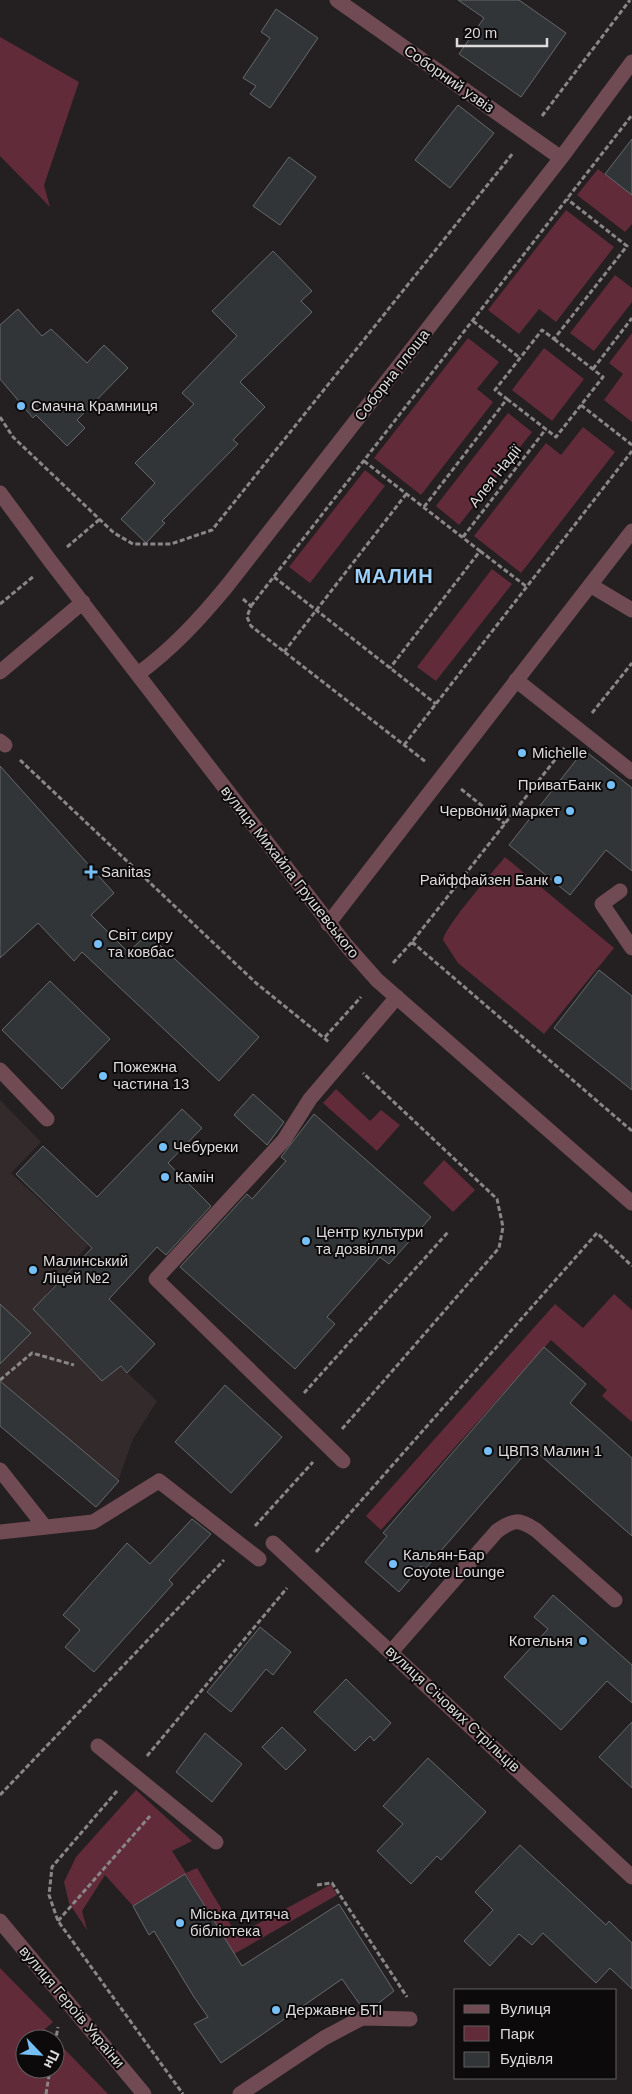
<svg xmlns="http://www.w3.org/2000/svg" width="632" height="2094" font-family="Helvetica,sans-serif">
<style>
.built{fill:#332a2c}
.green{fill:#622b39;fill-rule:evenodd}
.building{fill:#323537;stroke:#66696b}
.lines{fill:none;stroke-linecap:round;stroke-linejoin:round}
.path{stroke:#898687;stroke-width:3;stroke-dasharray:5 2.5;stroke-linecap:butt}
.minor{stroke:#704b53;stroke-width:15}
.poi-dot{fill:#76c0f7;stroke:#0c0a0b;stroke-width:2}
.labels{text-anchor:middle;stroke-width:4;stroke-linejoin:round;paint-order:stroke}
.street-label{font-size:15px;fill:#dedbdc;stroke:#0c0a0b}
.poi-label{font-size:15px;fill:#dedbdc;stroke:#0c0a0b;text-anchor:start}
.district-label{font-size:20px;font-weight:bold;letter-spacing:1px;fill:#9bd0f9;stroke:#0c0a0b}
</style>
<rect width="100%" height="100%" fill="#242021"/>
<path class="built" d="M0,1100l41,42 -30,31 77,72 -43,50 112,106 -24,38 -15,42 -118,-90z"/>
<path class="green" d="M0,37l79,45 -35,103 6,22 -50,-51z
M598,169l34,26v29l-7,8 -48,-37z
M566,210l48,37 -58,75 -17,-13 -20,25 -31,-24z
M615,275l17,13v14l-38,49 -24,-18z
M632,333v89l-28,-22 19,-26 -14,-11z
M468,338l31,24 -22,27 16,13 -72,93 -47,-37z
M544,348l40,31 -32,42 -40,-31z
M508,413l24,19 -73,93 -23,-19z
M583,427l32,25 -94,121 -47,-37 72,-93 15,12z
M365,470l20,16 -75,97 -21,-16z
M492,569l20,15 -76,97 -19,-14z
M505,857l109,91 -70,86 -86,-71 -15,-23c3,-15 49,-67 62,-83z
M336,1089l34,32 11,-11 19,15 -23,26 -54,-48z
M444,1160l31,30 -22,22 -30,-29z
M614,1294l18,16v112l-30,-26 5,-6 -56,-50 -170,190 -15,-14 189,-212 28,24z
M136,1790l56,51 -20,10 14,22 11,-5 40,67 91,-49 3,-1 6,10 -103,59 -48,-80 -53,32 -28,-31 -23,36 5,19 -18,-27 -5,-21 12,-25z
M0,1968l53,54 -8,7 63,65h-108zM25,2039h30v30h-30z"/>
<path class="building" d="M458,0h61l47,33 -45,64 -62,-43 25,-36z
M276,9l42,29 -48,70 -20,-14 6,-8 -13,-8 27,-40 -9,-6z
M458,105l36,28 -44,55 -35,-28z
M632,139v56l-27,-21z
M289,157l27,20 -36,48 -27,-19z
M273,251l39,40 -11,10 11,11 -72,70 25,25 -32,33 5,4 -76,77 3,2 -19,20 -25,-24 34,-36 -20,-20 59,-59 -12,-11 55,-57 -25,-25z
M18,309l24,27 9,-7 36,34 17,-18 24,23 -51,52 8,8 -18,18 -31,-31 -3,3 -33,-39v-54z
M584,750l48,38v83l-26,-21 -36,45 -61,-50z
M0,766l114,127 -23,22 37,37 20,-18 111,103 -40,44 -137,-129 -8,9 -36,-38 -38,35z
M599,970l33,26v94l-78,-62z
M50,981l60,58 -48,50 -60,-59z
M253,1094l31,28 -17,23 -33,-30z
M182,1109l20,19 -34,35 43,43 -45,49 -9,-8 -48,52 46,45 -28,29 -6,-7 -19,15 -69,-72 59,-61 -76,-74 27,-28 54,51z
M314,1114l117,103 -42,47 -9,-7 -53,60 8,7 -40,45 -115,-102 67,-73 5,5 34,-38 -5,-4z
M0,1304l31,29 -31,31z
M544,1347l42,37 -16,19 62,55v78l-101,-89 -106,122 -4,-3 -22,26 -34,-30 22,-26 -4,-3z
M0,1381l119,100 -23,26 -96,-81z
M225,1385l57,52 -51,56 -56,-51z
M192,1519l19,15 -42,46 4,4 -79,88 -29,-25 15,-17 -17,-15 64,-72 23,21z
M553,1595l79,70v38l-25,-22 -46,49 -57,-53 44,-48 -14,-12z
M260,1627l31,25 -18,23 -7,-6 -35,43 -24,-20z
M346,1679l45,44 -17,18 -4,-5 -15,15 -41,-39z
M632,1722v66l-33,-31z
M282,1727l24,23 -20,20 -24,-23z
M205,1733l37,31 -30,38 -36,-30z
M428,1758l58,54 -45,48 -4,-4 -26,28 -34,-33 26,-27 -20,-18z
M520,1845l86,80 3,-4 23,22v46l-22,-21 -14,15 -53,-50 -11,12 -13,-11 -29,32 -26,-25 29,-31 -18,-18z
M185,1874l57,92 97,-62 55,87 -23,18h-8l-21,-30 -121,84 -27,-39 14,-7 -14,-20 -40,-66 -5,4 -16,-29z"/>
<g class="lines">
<path class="path" d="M542,116l88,-116
M473,321l47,37
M593,369l39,-51
M507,399l49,38 47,-60 -49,-38
M581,405l51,40
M0,417l13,20 101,96 19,11h38l41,-14 301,-377
M364,461l116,90 -90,117
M424,507l83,-108 -12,-9 47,-60 12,9 73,-93 -60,-47
M463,537l83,-108
M67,547l33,-28
M480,551l47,36
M274,577l162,127
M243,599l8,7 -4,11 4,9 175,136
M0,604l34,-28
M251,606l381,-491
M284,652l123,-159
M592,713l40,-50
M404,745l228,-294
M20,760l236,223 73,59
M461,789l44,35
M412,942l220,189
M393,963l19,-21 153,-195
M325,1037l36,-40
M0,1380l32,-27 42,12
M304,1393l145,-162
M342,1429l157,-181 4,-21 -6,-28 -134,-126
M255,1526l58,-64
M316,1552l281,-319 35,33
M147,1756l140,-168
M117,1791l-65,76 -3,28 9,26 125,173
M0,1795l224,-235
M317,1885l15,-2 75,114
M58,1921l92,-105
M55,2043l3,-16
M46,2094l4,-25"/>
<path class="minor" d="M337,0l224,158
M0,493l51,69 295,383 31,35 255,223
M590,585l42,25
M0,672l83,-70
M138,674c35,-26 61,-54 89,-88l334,-428 71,-96
M516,680l116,92
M0,741l5,4
M620,891l-18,13 30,44
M328,924l304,-393
M0,1070l47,49
M343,1461l-187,-182 128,-139 26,-41 87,-102
M0,1470l45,57
M0,1532l93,-10 66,-41 100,78
M273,1543l359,334
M391,1652l106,-121c17,-12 22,-12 39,-1l79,70
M98,1746l118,96
M0,1921l144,173
M240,2094l84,-56 38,-20 48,1"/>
</g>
<g class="poi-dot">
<circle cx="21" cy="406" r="5"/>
<circle cx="522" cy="753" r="5"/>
<circle cx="611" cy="785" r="5"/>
<circle cx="570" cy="811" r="5"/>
<path d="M88.5 864.5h5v5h5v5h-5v5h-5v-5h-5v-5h5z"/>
<circle cx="558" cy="880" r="5"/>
<circle cx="98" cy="944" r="5"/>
<circle cx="103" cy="1076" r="5"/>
<circle cx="163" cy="1147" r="5"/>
<circle cx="165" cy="1177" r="5"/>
<circle cx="306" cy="1241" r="5"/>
<circle cx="33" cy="1270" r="5"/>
<circle cx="488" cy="1451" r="5"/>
<circle cx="393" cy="1564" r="5"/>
<circle cx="583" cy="1641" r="5"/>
<circle cx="180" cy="1923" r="5"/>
<circle cx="276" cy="2010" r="5"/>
</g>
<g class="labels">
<g class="street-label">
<text transform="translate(449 79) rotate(35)" y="5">Соборний узвіз</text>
<text transform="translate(392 375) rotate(-52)" y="5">Соборна площа</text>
<text transform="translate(495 476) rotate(-52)" y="5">Алея Надії</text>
<text transform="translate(290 872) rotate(52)" y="5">вулиця Михайла Грушевського</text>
<text transform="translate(453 1709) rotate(43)" y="5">вулиця Січових Стрільців</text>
<text transform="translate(72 2007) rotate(50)" y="5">вулиця Героїв України</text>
</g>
<g class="poi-label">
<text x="31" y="411">Смачна Крамниця</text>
<text x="532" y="758">Michelle</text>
<text x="601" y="790" text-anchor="end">ПриватБанк</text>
<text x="560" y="816" text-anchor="end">Червоний маркет</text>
<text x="101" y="877">Sanitas</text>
<text x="548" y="885" text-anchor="end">Райффайзен Банк</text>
<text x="108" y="940">Світ сиру<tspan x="108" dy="17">та ковбас</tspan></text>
<text x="113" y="1072">Пожежна<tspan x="113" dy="17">частина 13</tspan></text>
<text x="173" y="1152">Чебуреки</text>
<text x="175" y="1182">Камін</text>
<text x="316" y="1237">Центр культури<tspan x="316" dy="17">та дозвілля</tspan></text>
<text x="43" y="1266">Малинський<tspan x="43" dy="17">Ліцей №2</tspan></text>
<text x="498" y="1456">ЦВПЗ Малин 1</text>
<text x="403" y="1560">Кальян-Бар<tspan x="403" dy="17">Coyote Lounge</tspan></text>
<text x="573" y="1646" text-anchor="end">Котельня</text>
<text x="190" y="1919">Міська дитяча<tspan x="190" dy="17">бібліотека</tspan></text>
<text x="286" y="2015">Державне БТІ</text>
</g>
<g class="district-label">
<text x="394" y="583">МАЛИН</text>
</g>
</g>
<rect x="454" y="1989" width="162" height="90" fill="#0c0a0b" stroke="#605e5f"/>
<rect x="464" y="2005" width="25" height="8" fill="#704b53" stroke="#605e5f"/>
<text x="500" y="2014" font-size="15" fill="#dedbdc">Вулиця</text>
<rect x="464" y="2026" width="25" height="15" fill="#622b39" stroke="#605e5f"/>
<text x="500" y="2039" font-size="15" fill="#dedbdc">Парк</text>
<rect x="464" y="2052" width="25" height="15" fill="#323537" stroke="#605e5f"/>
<text x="500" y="2064" font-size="15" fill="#dedbdc">Будівля</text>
<g transform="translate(40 2054) rotate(115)"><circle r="24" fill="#0c0a0b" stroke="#605e5f"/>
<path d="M0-4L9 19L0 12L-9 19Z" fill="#76c0f7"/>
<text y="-8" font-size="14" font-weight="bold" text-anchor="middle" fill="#dedbdc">Пн</text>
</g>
<path d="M457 38v8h90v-8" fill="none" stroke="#dedbdc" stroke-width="2.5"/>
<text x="464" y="38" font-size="15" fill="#dedbdc" stroke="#0c0a0b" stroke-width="4" paint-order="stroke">20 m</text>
</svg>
